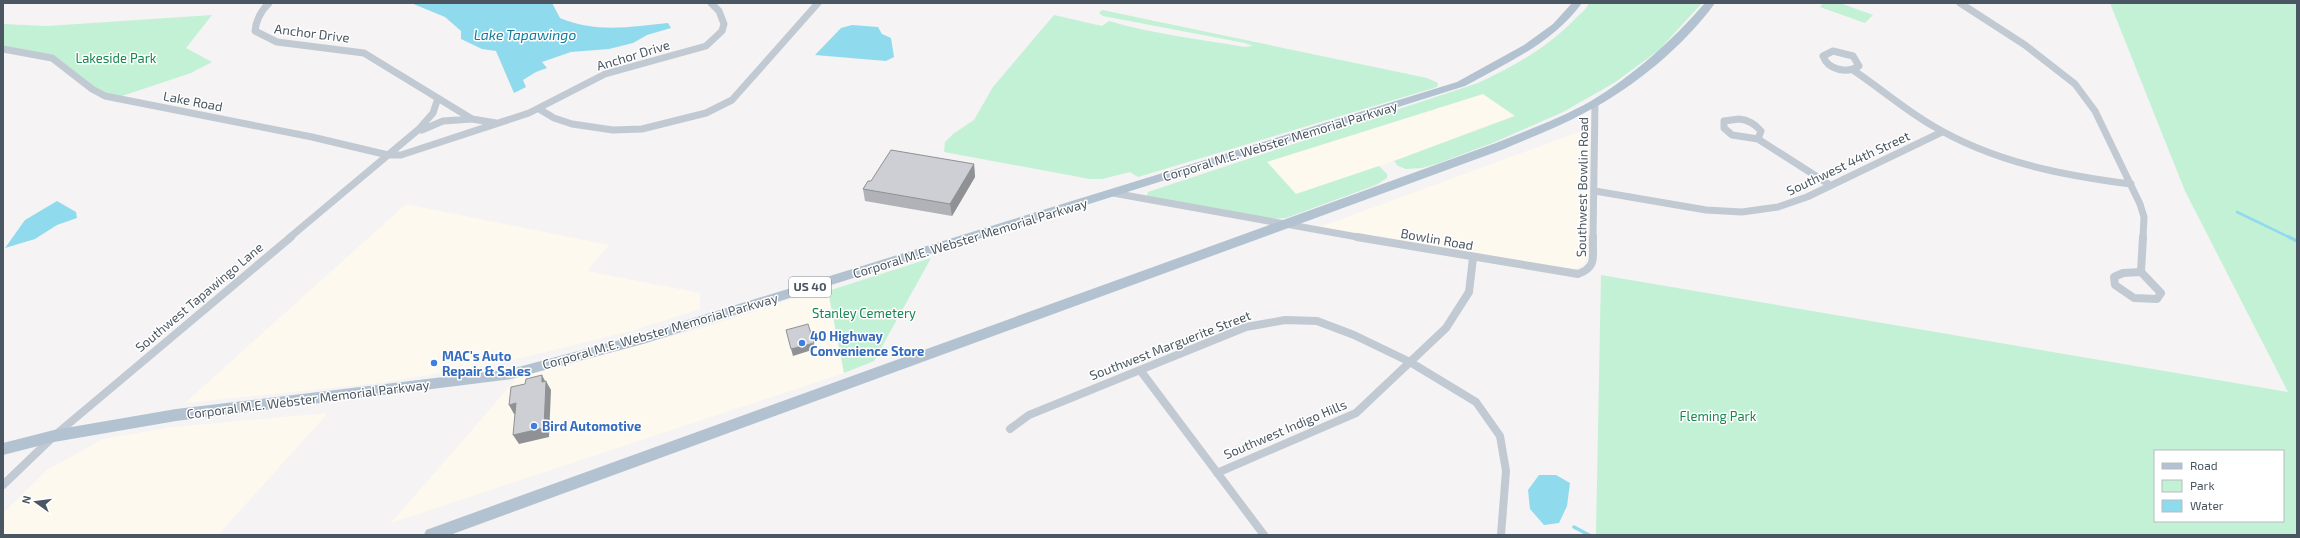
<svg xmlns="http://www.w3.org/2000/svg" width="2300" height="538" font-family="'Exo 2',sans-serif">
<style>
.commercial{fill:#fdf9ef}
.green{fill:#c3f1d5;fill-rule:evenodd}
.water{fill:#90daee}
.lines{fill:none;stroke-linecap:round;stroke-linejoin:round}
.stream-far1{stroke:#90daee;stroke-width:2.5}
.stream{stroke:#90daee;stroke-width:3.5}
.street-far1{stroke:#c1cad2;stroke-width:7}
.street{stroke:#c1cad2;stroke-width:8}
.primary{fill:#b3c2d1;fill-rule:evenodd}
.wall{fill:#b0b2b7}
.shaded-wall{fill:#909195}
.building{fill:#cdcfd5;stroke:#909195}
.shop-dot{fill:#3f7fe0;stroke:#fff;stroke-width:1.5}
.labels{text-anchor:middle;stroke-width:3;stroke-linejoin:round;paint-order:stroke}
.shield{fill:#fff;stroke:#808990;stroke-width:1}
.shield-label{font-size:12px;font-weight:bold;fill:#4a5661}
.street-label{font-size:13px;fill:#4a5661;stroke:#fff}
.park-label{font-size:13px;fill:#17864f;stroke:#fff}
.shop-label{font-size:13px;font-weight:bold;fill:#366cbe;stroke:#fff;text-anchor:start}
.water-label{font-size:14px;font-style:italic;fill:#0c7c9b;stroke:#fff}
</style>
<rect width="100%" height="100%" fill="#f5f3f3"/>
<path class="commercial" d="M1483,94l32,21 -121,46 -98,33 -29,-32z
M1589,128l-1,125 -4,11 -9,5 -258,-41z
M406,204l203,41 -22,26 113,22v16l-69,22 -130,32 -121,20 -195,20z
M827,288l17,85 -453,150 126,-145 185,-50z
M328,413l-110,122h-215v-22l44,-43 56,-31 69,-12z"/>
<path class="green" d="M1589,3h113l-43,47 -45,33 -51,29 -68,30 -56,21 -17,5 -16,1 -8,-3 -4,-5 121,-45 -32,-22 -216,68 29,32 83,-28 8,8v4l-11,7 -90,33 -15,1 -124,-23 1,-4 330,-109c36,-17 69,-35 97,-64 5,-5 12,-10 14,-16z
M1823,3h17l33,12 -8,8 -45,-16z
M2110,3h187v532h-701l5,-260 687,117 -103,-201zM2155,451h128v70h-128z
M1102,10l325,68 11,5 -1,4 -299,90 -8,-5 -28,7h-12l-146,-27 1,-10 8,-8 21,-14 19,-33 61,-72 48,11 7,-5c43,13 91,18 135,26l9,-1 -8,-3 -142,-27 -4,-3z
M212,15l-26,33 26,14 -21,11 -75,25 -11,-2 -48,-36 -54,-10v-26l44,2z
M931,258l-57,103 -30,12 -16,-82z"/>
<path class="water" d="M411,3h141l8,15c35,15 71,9 108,5l3,5 -24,7 -14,8 -24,6 -38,3 -29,10 5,6 -11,4 -13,8 3,7 -12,6 -18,-42 -14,-2 -21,-10v-8l-16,-14z
M852,25l26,2 4,7 9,4 3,19 -8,4 -71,-6 26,-27z
M57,201l19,11 1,6 -20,7 -22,14 -30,9 20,-28z
M1539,475h17l14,8 -3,23 -8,17 -15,2 -14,-16 -2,-19z"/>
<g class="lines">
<path class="stream-far1" d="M2237,212l54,26"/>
<path class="stream" d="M2289,237l8,4
M1574,527l15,8"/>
<path class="street-far1" d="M269,3c-8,8 -13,16 -14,28l22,11 87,11 108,66 24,4
M1960,3l65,42 50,39 20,27 45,93 4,13 -1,21
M3,49l49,9 40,31 13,7 207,41 76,18h13l128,-42 76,-39 101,-28 16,-15 2,-7 -5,-13 -8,-8
M1833,51l20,5 6,10c-12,8 -31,4 -36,-10z
M1853,70c27,18 52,40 80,56 61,36 128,49 198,58
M539,109l15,9 18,6 41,6 29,-1 64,-16 26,-13 86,-97
M1739,119c10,1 16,5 22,12l-3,8 -26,-4 -8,-7v-7z
M422,130l21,-9 29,-2
M1758,139l72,46
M1595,191l111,19 36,2 36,-5 29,-10 135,-65
M1113,193l250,45
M289,238l130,-109 14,-16 5,-15
M1593,238l2,-135"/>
<path class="street" d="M1357,237l221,37c20,-7 14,-18 15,-37
M2141,272l2,-35
M2141,272l20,21 -4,6 -23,-1 -19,-13 -1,-8 9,-4z
M1140,370l124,165
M1010,429l19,-14 217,-88 39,-7 32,1 37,14 56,27 66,40 24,34 6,35 -5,64
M1217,473l139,-60 90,-85 23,-36 4,-34
M3,485l51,-49 237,-199"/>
<path class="primary" d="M1572,3h10c-29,40 -75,60 -117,83l-822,258 -132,35 -335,42 -122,21 -51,13v-12l51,-13 122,-21 335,-40 131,-35 815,-252 67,-37 29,-21z
M1705,3h10c-30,42 -82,85 -127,108 -27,15 -56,26 -84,38l-1054,386h-26l2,-5 1070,-387c32,-13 65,-25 95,-42 43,-26 81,-60 114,-98z"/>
</g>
<path class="wall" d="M974,164l1,13 -23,39 -87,-15 -2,-12 8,-8z"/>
<path class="shaded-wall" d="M974,164l1,13 -23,39 -2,-12z
M814,343l1,6 -22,7 -2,-7z
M542,375l4,8v-2l5,9 -2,47 -30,7 -6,-9 29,-53z
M516,403l5,10 -7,1 -5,-9z"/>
<path class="building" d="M891,150l83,14 -24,40 -87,-15 5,-8h3z
M808,324l6,19 -23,6 -5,-19z
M542,375v7l4,-1 -2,47 -31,7 3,-32 -7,2 2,-18 14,-3 1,-5z"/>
<g class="shop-dot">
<circle cx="802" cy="343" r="4"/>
<circle cx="434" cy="363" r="4"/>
<circle cx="534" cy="426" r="4"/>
</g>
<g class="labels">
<rect class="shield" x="789" y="277" width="42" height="20" rx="3"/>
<g class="shield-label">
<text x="810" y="291">US 40</text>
</g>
<g class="street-label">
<text transform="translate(312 33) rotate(7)" y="5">Anchor Drive</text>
<text transform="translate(633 55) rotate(-17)" y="5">Anchor Drive</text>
<text transform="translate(193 101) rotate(11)" y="5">Lake Road</text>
<text transform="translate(1280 141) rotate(-17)" y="5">Corporal M.E. Webster Memorial Parkway</text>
<text transform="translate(1848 163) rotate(-25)" y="5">Southwest 44th Street</text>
<text transform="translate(1582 187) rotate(-89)" y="5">Southwest Bowlin Road</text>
<text transform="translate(970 238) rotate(-17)" y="5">Corporal M.E. Webster Memorial Parkway</text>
<text transform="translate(1437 239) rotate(10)" y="5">Bowlin Road</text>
<text transform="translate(199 297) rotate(-40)" y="5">Southwest Tapawingo Lane</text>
<text transform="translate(660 331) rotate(-16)" y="5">Corporal M.E. Webster Memorial Parkway</text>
<text transform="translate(1170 345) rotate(-21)" y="5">Southwest Marguerite Street</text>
<text transform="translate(308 399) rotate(-7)" y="5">Corporal M.E. Webster Memorial Parkway</text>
<text transform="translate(1285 429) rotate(-23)" y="5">Southwest Indigo Hills</text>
</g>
<g class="park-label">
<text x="116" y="63">Lakeside Park</text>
<text x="864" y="318">Stanley Cemetery</text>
<text x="1718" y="421">Fleming Park</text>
</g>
<g class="shop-label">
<text x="810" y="341">40 Highway<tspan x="810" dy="15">Convenience Store</tspan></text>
<text x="442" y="361">MAC's Auto<tspan x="442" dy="15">Repair &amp; Sales</tspan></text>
<text x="542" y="431">Bird Automotive</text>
</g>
<g class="water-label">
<text x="525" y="40">Lake Tapawingo</text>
</g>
</g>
<rect width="2300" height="538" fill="none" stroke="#4a5661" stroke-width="8"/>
<rect x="2154" y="450" width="130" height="72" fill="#ffffff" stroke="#b7bbc0"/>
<rect x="2162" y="463" width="20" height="6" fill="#b3c2d1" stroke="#b7bbc0"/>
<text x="2190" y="470" font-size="12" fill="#4a5661">Road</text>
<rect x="2162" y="480" width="20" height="12" fill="#c3f1d5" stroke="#b7bbc0"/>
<text x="2190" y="490" font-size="12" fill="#4a5661">Park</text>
<rect x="2162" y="500" width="20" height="12" fill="#90daee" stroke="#b7bbc0"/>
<text x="2190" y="510" font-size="12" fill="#4a5661">Water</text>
<g transform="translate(36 502) rotate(284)" stroke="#ffffff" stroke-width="3" paint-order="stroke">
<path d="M0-3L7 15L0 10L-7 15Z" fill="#4a5661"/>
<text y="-6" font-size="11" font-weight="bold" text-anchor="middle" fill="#4a5661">N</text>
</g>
</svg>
